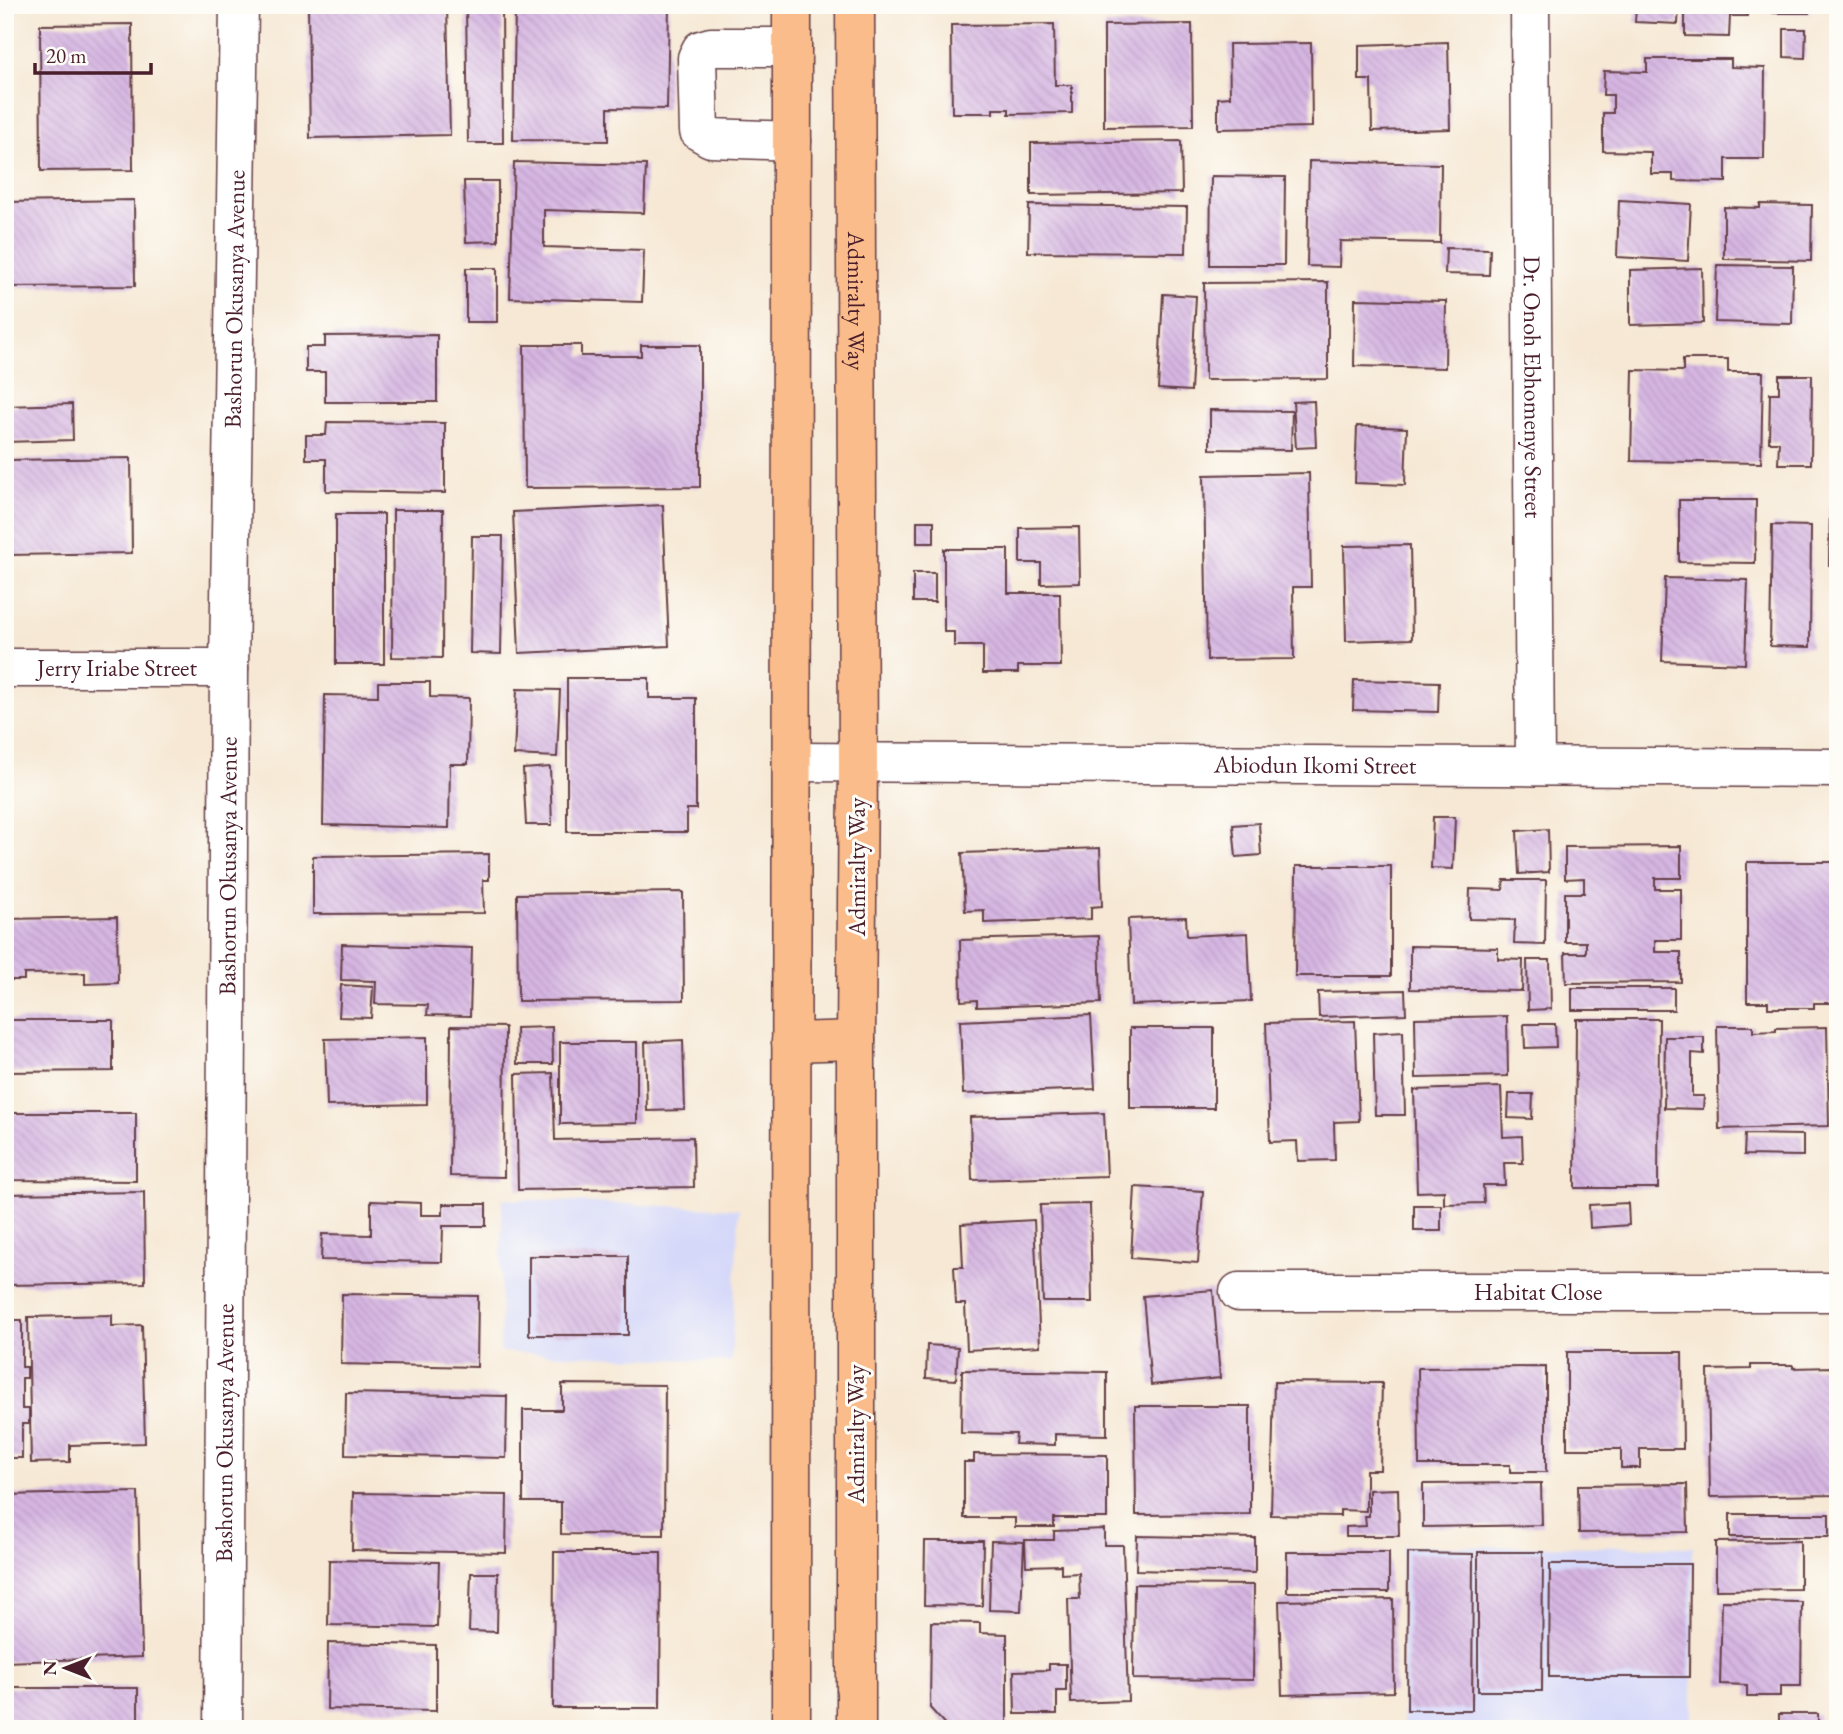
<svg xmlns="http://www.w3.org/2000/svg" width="1843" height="1734" font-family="'EB Garamond',serif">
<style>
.built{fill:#d5d8f9}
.building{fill:url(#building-back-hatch)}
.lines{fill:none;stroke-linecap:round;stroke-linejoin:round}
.minor-casing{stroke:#643d44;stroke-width:41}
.major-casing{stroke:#643d44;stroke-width:41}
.minor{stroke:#fff;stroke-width:38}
.major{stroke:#fabc8b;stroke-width:38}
.labels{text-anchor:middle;stroke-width:6;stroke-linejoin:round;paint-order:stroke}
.street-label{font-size:24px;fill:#4a1f2b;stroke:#fdfcf7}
</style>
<defs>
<pattern id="building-back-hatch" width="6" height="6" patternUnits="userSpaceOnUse" patternTransform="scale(1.75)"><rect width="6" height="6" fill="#d6b6e2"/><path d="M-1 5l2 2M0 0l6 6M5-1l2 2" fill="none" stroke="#b99cc2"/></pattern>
</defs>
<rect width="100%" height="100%" fill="#fdfcf7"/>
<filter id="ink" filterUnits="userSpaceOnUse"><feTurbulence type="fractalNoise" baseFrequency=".0143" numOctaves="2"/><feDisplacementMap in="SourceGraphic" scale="14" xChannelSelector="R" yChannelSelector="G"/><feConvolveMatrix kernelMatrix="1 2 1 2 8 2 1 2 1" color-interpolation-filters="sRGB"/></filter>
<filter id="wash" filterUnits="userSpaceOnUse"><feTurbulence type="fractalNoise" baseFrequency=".00686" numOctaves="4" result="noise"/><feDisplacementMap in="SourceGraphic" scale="28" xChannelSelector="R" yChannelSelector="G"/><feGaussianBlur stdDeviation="1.57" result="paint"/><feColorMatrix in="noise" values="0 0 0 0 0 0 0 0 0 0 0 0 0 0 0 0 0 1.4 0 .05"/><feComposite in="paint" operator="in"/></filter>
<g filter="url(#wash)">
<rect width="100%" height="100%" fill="#f6e8d4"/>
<path class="built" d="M502,1199l237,10 -8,153 -231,-10z
M1402,1546l291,1 -1,182h-289z"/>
<g id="blocks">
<path class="building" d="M308,5h139l3,130 -140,3z
M466,5h36l1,138h-35z
M515,5h154l-2,104 -59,-1v33l-95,-1z
M1636,5h43l-1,19 -43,-2z
M1685,5h63l-1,11h-17l-1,21 -44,-1z
M1773,5h37l-1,8h-36z
M132,24l1,146 -92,1 -1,-146z
M1054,24l1,61h17v28l-63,1v-5h-16v4h-41l-1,-88z
M1192,24l1,102 -89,1v-102z
M1784,29h22l-1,29 -21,-1z
M1448,42l2,87 -78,2 -1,-51h-12v-35z
M1311,43l1,84 -94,2v-31l12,-1 -1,-53z
M1647,59h84v8l34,1 -1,91h-38v23l-53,-1v-7h-22v-22l-48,-1v-38h10v-18h-10l1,-24 43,1z
M1181,141l1,52 -151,2v-52z
M1309,161l132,3 -1,79 -100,-2 -1,26 -32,-1z
M514,162l132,3 -2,48 -100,-3v37l100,3 -2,52 -132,-4z
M1211,176l74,1 -1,88h-74z
M464,181h34v60l-32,1z
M134,200l1,86 -130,1v-85z
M1619,200l72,4 -3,57 -71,-4z
M1760,204l52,1 -1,56 -87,-2v-52l36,1z
M1029,205l158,2 -1,46 -158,-1z
M1446,248l44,1 -1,26 -44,-1z
M1717,265l76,1 -1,58 -77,-2z
M466,268h31v54h-31z
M1702,268l1,55 -73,2v-55z
M1328,282v97l-123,1 -1,-97z
M1163,294l33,2 -5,95 -33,-2z
M1355,299l91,2 -1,67 -91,-2z
M437,335v67h-112v-30h-19v-25h19v-11z
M524,345h57v11h60v-11h59v142l-175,1z
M1683,359h45v13h35l-2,91 -130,-2 2,-91 50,1z
M1779,375h33l-1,89h-33l1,-22h-10l1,-49h9z
M1314,401l2,46 -20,1 -3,-46z
M72,404l1,36 -68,2v-36z
M1210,410l82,1 -1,39 -81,-1z
M327,422l118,1v70l-119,-2v-32h-20v-24h20z
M1357,426l50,2 -2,57 -50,-2z
M131,458l1,95 -123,2 -1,-95z
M1309,473l2,114h-18l1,72 -87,1 -3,-185z
M1679,500h77l-1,63 -76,-1z
M663,505l6,141 -150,7 -6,-141z
M1830,506h8v59h-9z
M393,510h50l-1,148 -50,-1z
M336,514h48v150h-48z
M917,521h17v22h-17z
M1772,525l39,1 -1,121 -40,-1z
M1079,527l1,56 -39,1v-21h-21v-35z
M472,536h31l-2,118 -31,-1z
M1410,545l2,94 -66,2 -2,-95z
M944,549h64v44h52l1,73h-43v7h-35v-27h-29v-14h-10z
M913,573h22v29h-22z
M1665,578l83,2 -3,84 -83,-3z
M567,678h82v20h47v111h-9v23h-120z
M1354,680l85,2 -1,30 -85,-2z
M378,682h52v15l39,1 -1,66h-18l-1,64 -126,-3 2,-130 53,1z
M517,689l43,1 -3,67 -43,-2z
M550,767l2,58h-26l-3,-56z
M1433,817h22l-2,52 -22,-1z
M1259,823l2,32 -25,2 -3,-32z
M1548,829l1,43 -30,2 -2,-43z
M1681,846v32h-26v11h26v51h-26v12h26v30l-115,1 -1,-30h21v-11h-21v-49h19v-15l-19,1v-32z
M1100,848l2,58 -11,1v12l-107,4v-13l-19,1 -3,-58z
M489,854v26h-6l1,33 -171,1v-58z
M1747,862h90l-1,141h-22v5h-46v-6h-21z
M1296,866h95v110h-96z
M1504,880h42l-1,65 -31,-1 1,-24 -46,-1 1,-30 33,1z
M683,892l1,108 -166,1 -1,-107z
M117,917l1,66 -33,1v-11l-61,1v6h-19v-61z
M1186,917l1,19 61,-3 3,68 -120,4 -3,-86z
M1099,936l2,67 -124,4v-7l-16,1 -1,-61z
M342,944l130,4 -2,68 -43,-1 1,-10 -53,-1 1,-23 -35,-1z
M1410,946l88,2v11l25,1 -1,31 -112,-2z
M1527,960h23l1,49 -23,1z
M341,985l32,2 -2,31 -32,-1z
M1572,988h102v22h-102z
M1405,990l1,24 -87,3 -1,-25z
M1091,1015l4,74 -132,5 -3,-73z
M1507,1016l1,60 -92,2 -1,-60z
M1576,1019h83l-1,169h-83z
M5,1020h108v51l-108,1z
M1355,1021l4,100 -25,1 1,38 -37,1 -1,-20 -27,1 -4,-119z
M1524,1024h31l1,23 -31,1z
M451,1026l54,1 -1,150 -54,-1z
M1717,1026h36v6l23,-1v-3l51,-1 2,99 -110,3z
M552,1027l1,37h-36l-1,-36z
M1130,1028h84v80h-84z
M1403,1031l2,84h-30l-2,-82z
M427,1037v67l-100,2 -2,-67z
M1665,1037h39v17l-12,-1v43h12l-1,13 -39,-1z
M683,1040l2,70 -38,1 -2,-69z
M560,1042h77v81l-77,1z
M553,1073l2,67 138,-3 1,50 -176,3 -2,-116z
M1501,1087l2,50 19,-1 1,27h-19l1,22h-22l1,18 -40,1v-13l-27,1 -3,-102z
M1509,1094h24l-1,25 -24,-1z
M5,1113h131v68l-131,-1z
M1104,1113l3,63 -135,4 -2,-63z
M1745,1134l58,1v21l-59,-1z
M1135,1187l68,4 -5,72 -67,-5z
M144,1192l1,91 -140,2v-91z
M371,1201l50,2v12h22v-11h43v22h-43l-1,36 -121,-2 1,-26 49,1z
M1628,1203l1,22 -39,3 -1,-23z
M1090,1204l2,98h-49l-3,-97z
M1414,1205h27v26h-27z
M1034,1220l6,126 -73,4 -2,-46h-9l-2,-37h9l-2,-43z
M529,1256h99v79h-99z
M1213,1290l7,88 -69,7 -8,-89z
M342,1294l136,2 -1,71 -136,-3z
M112,1315v11l30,-1 3,118 -75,2v17l-39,1 -3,-146z
M5,1320h17v47h5v11h-5v31h7v15h-7v34h-17z
M927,1345l31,2 -2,33 -30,-2z
M1567,1352h115l1,97h-43v19h-19v-19h-54z
M1751,1365h42v3l41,-1 3,128 -127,2 -2,-127 43,-1z
M1546,1367v105h-36v-7h-91l-1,-97z
M962,1370l145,2v63l-52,-1v11l-40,-1 1,-10 -55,-1z
M1274,1382l108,1 -2,87h-14v41l-26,-1v6l-69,-1z
M562,1384l103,1 -1,150 -103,-1v-32h-38v-92h39z
M346,1393l161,3 -1,62 -161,-3z
M1135,1406h115v108l-114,1z
M974,1454l133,1v63h-53v9h-39v-9h-51v-56h10z
M1541,1483l1,42 -119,2v-43z
M1687,1484l1,48 -109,1 -1,-48z
M1398,1489l1,47h-53v-9l20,-1 -1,-10h4v-26z
M138,1492l4,165 -137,5v-167z
M353,1493l154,2 -1,58 -154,-3z
M1730,1514h99v23h-99z
M1104,1529v16h19l5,156 -57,2 -3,-104h12l-1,-26 -18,1v-9l-35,1 -1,-26h29v-9z
M1137,1536l118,2v35l-119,-3z
M925,1541h58l-1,65 -58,-1z
M991,1541l33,1 -3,69 -32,-1z
M1800,1541v48l-84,1v-48z
M554,1552h107l-1,156h-107z
M1287,1552h102v40h-102z
M1478,1552h65l-1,139h-64z
M1408,1553l65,1 -1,156h-65z
M329,1560l110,2 -2,65 -109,-2z
M1550,1564h140l-1,113h-140z
M471,1573h27l-1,59 -28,-1z
M1134,1584l120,1 -1,95 -120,-1z
M1393,1599l1,93 -112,3 -3,-94z
M1722,1601l80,1 -1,84h-21v10h-33v-11l-27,-1z
M931,1622l49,1v10l27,1v95h-58l-19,-21z
M328,1643l108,2v66l-109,-2z
M1049,1664h17v27h-9v23h-42l-1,-43 35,-1z
M5,1688h133v41h-133z
M1779,1714h39v15h-39z"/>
</g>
</g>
<g filter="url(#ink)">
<use href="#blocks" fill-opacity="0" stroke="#643d44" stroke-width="2"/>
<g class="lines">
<g class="minor-casing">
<g id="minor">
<path id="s1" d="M1530,5l5,761"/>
<path d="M792,47h-81l-10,3 -4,8 2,73 12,7 81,3"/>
<path id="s2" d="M5,668h224"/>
<path id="s3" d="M792,762l1046,6"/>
<path id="s4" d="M1239,1292h599"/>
<path id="s5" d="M223,1729l6,-1061 10,-663"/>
</g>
</g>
<g class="major-casing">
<g id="major">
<path id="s6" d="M855,5l3,757 -2,278v689"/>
<path d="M791,1042l65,-2"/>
<path d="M791,1729l1,-1724"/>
</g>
</g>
<use href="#minor" class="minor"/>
<use href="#major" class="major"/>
</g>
</g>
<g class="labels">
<g class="street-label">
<text dy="8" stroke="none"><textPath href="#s5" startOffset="1430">Bashorun Okusanya Avenue</textPath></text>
<text dy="8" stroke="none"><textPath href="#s6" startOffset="296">Admiralty Way</textPath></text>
<text dy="8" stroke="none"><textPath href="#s1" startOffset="382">Dr. Onoh Ebhomenye Street</textPath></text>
<text dy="8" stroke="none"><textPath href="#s2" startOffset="112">Jerry Iriabe Street</textPath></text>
<text dy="8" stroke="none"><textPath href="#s3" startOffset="523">Abiodun Ikomi Street</textPath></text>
<text dy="8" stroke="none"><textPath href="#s5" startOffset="863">Bashorun Okusanya Avenue</textPath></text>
<text transform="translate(857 867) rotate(-90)" y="8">Admiralty Way</text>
<text dy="8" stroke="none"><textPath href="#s4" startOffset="299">Habitat Close</textPath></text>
<text dy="8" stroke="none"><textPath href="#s5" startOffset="296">Bashorun Okusanya Avenue</textPath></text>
<text transform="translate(856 1434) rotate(-90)" y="8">Admiralty Way</text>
</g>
</g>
<rect width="1843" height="1734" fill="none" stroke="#fdfcf7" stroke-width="28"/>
<g transform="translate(66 1668) rotate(270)" stroke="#fdfcf7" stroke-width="5" paint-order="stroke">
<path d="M0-5L12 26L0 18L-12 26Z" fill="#4a1f2b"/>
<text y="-10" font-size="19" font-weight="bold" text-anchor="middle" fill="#4a1f2b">N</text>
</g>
<path d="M35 63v10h116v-10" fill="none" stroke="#4a1f2b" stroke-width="3.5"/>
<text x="46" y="63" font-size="21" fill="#4a1f2b" stroke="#fdfcf7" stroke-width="5" paint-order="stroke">20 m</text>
</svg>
